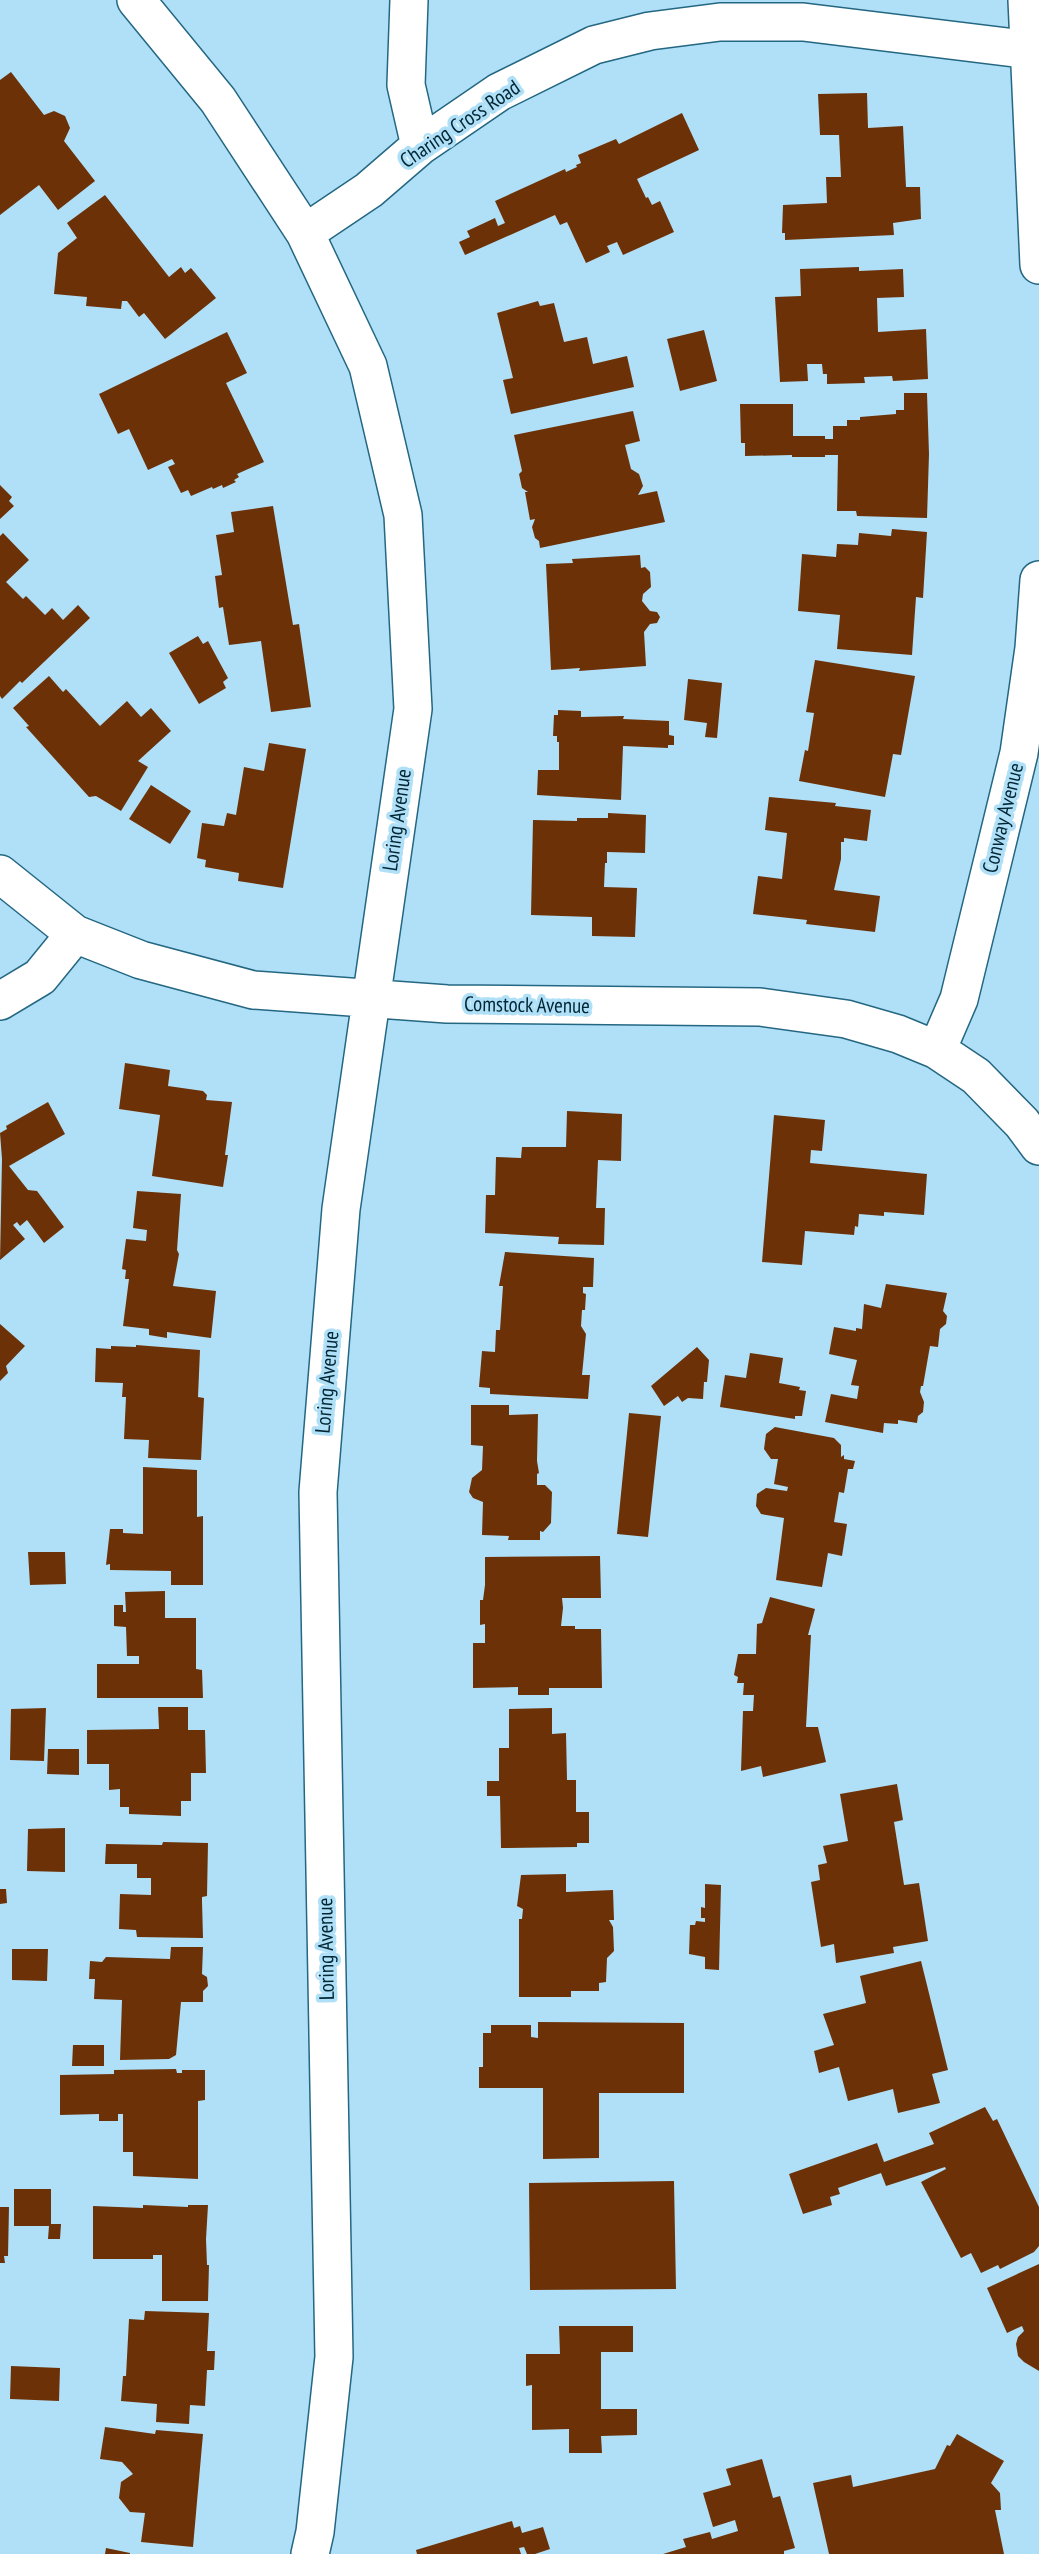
<svg xmlns="http://www.w3.org/2000/svg" width="1039" height="2554" font-family="'PT Sans Narrow',sans-serif">
<style>
.building{fill:#6d3107}
.lines{fill:none;stroke-linecap:round;stroke-linejoin:round}
.minor-casing{stroke:#246782;stroke-width:40}
.minor{stroke:#fff;stroke-width:37}
.labels{text-anchor:middle;stroke-width:7;stroke-linejoin:round;paint-order:stroke}
.street-label{font-size:21px;fill:#002634;stroke:#b0e0f7}
</style>
<rect width="100%" height="100%" fill="#b0e0f7"/>
<path class="building" d="M11,72l33,43 10,-4 11,5 5,12 -6,13 31,40 -37,29 -19,-25 -39,30v-135z
M867,93l1,35 35,-2 3,61h14l1,32 -28,4 1,12 -109,5v-7h-3l1,-28 44,-2 -1,-26h15l-2,-42h-19l-2,-41z
M682,113l17,37 -62,29 9,19 2,-1 4,8 8,-4 14,31 -51,23 -6,-13 -10,4 3,6 -24,11 -19,-41 -7,3 -5,-10 -90,40 -6,-13 11,-5 -3,-6 28,-13 3,8 7,-3 -10,-22 70,-32 1,3 11,-5 -1,-2 5,-2 -3,-8 38,-16 3,5z
M105,195l64,82 12,-10 4,6 6,-5 25,30 -51,41 -21,-26 -5,4 -12,-16h-5l-1,8 -35,-3 1,-9 -33,-3 4,-41 19,-15 -10,-15z
M859,267v4l44,-2 1,28 -27,1 1,34 48,-3 2,50 -35,2 -1,-5 -28,1 1,6 -38,1v-10h-4l-1,-10h-15l1,17 -28,1 -5,-85 26,-1 -1,-27z
M538,301l2,5 14,-3 10,39 23,-5 6,27 34,-8 7,31 -123,27 -8,-34 10,-2 -16,-65z
M704,330l13,51 -37,10 -13,-52z
M227,332l20,41 -21,10 38,79 -27,12 2,3 -5,3 2,2 -13,6 -1,-3 -9,4 -1,-2 -21,9 -3,-6 -7,3 -13,-26 7,-3 -3,-5 -24,11 -19,-41 -11,5 -19,-40z
M904,393h23l2,61 -2,64 -70,-2 -1,-5h-19l1,-56h-13v2h-33v-2l-47,1v-13h-4l-1,-39h53v32h32v3h8v-13h14v-6h13v-3l36,-3v-4h8z
M633,411l7,30 -15,4 6,24 8,5 4,12 -5,9 19,-4 8,31 -125,26 -1,-7 -4,-3 -3,-11 3,-8 -5,1 -5,-28h3l-6,-4 -3,-14 3,-3 -8,-36z
M0,485l12,12 -3,4 5,5 -14,13z
M273,506l20,119 6,-1 12,83 -40,5 -10,-71 -32,4 -6,-38 -4,1 -4,-32 7,-1 -6,-40 18,-3 -3,-20z
M892,529l35,3 -4,66 -7,-1 -4,58 -75,-6 3,-34 -42,-4 4,-57 34,3 1,-13 21,1 1,-12 32,3z
M3,533l26,27 -23,22 17,17 3,-3 19,19 7,-7 11,12 15,-15 12,13 -68,65 -2,-2 -18,18 -2,-3v-160z
M640,555l1,13 4,-1 5,5 1,15 -8,7 -1,7 8,10 7,1 3,5 -3,6 -7,1 -6,8 2,34 -67,5 1,-3 -29,2 -5,-106 27,-1 -1,-4z
M198,636l5,8 5,-3 20,37 -5,4 3,6 -27,16 -30,-51z
M815,660l100,16 -14,79 -8,-1 -8,43 -86,-16 6,-31 3,1 6,-38 -8,-1z
M49,676l14,16 3,-3 34,37 27,-25 14,16 10,-9 20,23 -33,30 10,6 -27,44 -25,-15 -7,1 -63,-70 3,-1 -16,-18z
M688,679l34,4 -5,55 -12,-1 2,-14 -23,-3z
M558,710l23,1v6l43,-1 -1,3 46,2v14l5,1v9h-6v3l-45,-2 -2,54 -84,-5 1,-25h21v-28h-2v-6h-4l1,-21h4z
M269,743l37,6 -23,139 -45,-7 1,-8 -34,-6 1,-7 -9,-2 5,-35 22,3 3,-13 9,2 8,-48 20,4z
M151,785l40,26 -21,33 -41,-25z
M769,797l67,6 -1,3 36,4 -4,31 -23,-3v4h-3v17l-7,31 46,6 -5,36 -69,-8 1,-4 -54,-6 5,-38 24,3 5,-46 -22,-3z
M608,813l38,2 -1,38 -38,-1v11h-2l-1,24 33,1 -2,49 -43,-1v-19l-61,-2 2,-95 44,1v-3h31z
M125,1063l45,7 -2,16 35,5 4,4 -1,5 26,2 -7,53h3l-5,32 -71,-11 8,-61 -41,-6z
M48,1102l17,32 -56,32 19,24 9,1 27,36 -20,16 -17,-23 -7,6 -3,-4 -4,3 12,14 -25,21 2,-101 -2,-26 7,-4 -1,-3z
M567,1111l55,3 -1,47 -23,-1 -2,48h9l-1,37 -46,-1 1,-7 -74,-4 1,-38h9l1,-38 25,1 1,-11h44z
M774,1115l51,5 -3,31 -11,-1 -1,13 117,11 -3,41 -40,-3v4l-25,-2 -1,13 -3,-1 -1,9 -49,-4 -3,34 -40,-3z
M137,1191l44,3 -4,56 2,4 -6,32 43,5 -5,47 -44,-6v6l-18,-3v-6l-26,-3 6,-47h-4l1,-9 -4,-1 4,-30 20,2 1,-11 -14,-2z
M505,1252l89,6 -1,29h-10v6l3,1 -1,16h-3l-1,16 5,8 -4,41h8l-2,24 -98,-5v-6l-11,-1 3,-36 13,1 1,-22h4l3,-44h-4z
M886,1284l61,9 -4,18 4,5 -1,8 -6,5 -2,18 -8,-1 -7,40h-2l-1,6 4,10 -1,10 -5,4 -1,7 -19,-3v4l-14,-1 -1,10 -58,-11 6,-28 26,5 2,-13 -8,-1 6,-25 -28,-6 5,-27 22,4v-3l6,1 2,-25 17,4z
M0,1324l25,22 -19,20 2,7 -8,8z
M136,1345l64,5 -2,47 6,1 -3,62 -53,-2 1,-18 -25,-1 2,-42h-4l1,-14 -28,-1 1,-34 15,1v-3l25,1z
M697,1347l12,13 -2,22h-3l-1,17 -15,-1 -6,4 -4,-6 -14,10 -13,-20z
M750,1353l33,5 -4,25 21,4 -1,3 7,1 -4,25h-7v3l-75,-12 5,-32 21,3z
M471,1405h38v10l29,-1 -1,47 2,12 -2,1v11h8l7,7 -1,31 -8,9 -3,-1v9h-32l1,-4 -27,-1 1,-33 -10,-4 -4,-6 3,-14 10,-8 1,-24 -12,-1z
M629,1413l32,3 -13,121 -31,-3z
M775,1427l59,11 7,7v12l3,-2v4l11,2 -2,8h-5l-4,24 -5,-1 -5,30 13,2 -5,32 -14,-3 -6,34 -46,-7 8,-62 -23,-4 -5,-8 1,-12 9,-6 21,3 1,-4 -14,-3 4,-25h-7l-7,-10 2,-15z
M143,1467l54,3v47l6,-1v69h-32v-14l-61,-1v-6l-4,1 4,-36h13v4l20,1z
M28,1552h37l1,32 -36,1z
M600,1556l1,42h-39l1,10 -2,18h14v3h26l1,59h-53v7h-31v-8l-45,1v-45h12v-19l-5,1v-25h3l2,-15v-28z
M165,1591v27h31v51l6,1 1,28h-106v-34h42v-8h-12l-1,-29 -12,-1v-21h9v7h3l-1,-20z
M770,1597l45,12 -7,26h3l-5,92h12l8,35 -63,15 -2,-11 -20,5 2,-60h10l1,-16h-11l1,-12h-7l1,-6 -4,-2 4,-21h18l1,-30 5,-1z
M158,1707h30v23h17l1,43h-15v28h-10v15l-52,-2v-7h-9v-18l-11,1v-26h-22v-34l72,-1z
M46,1708l-2,53 -34,-1 1,-51z
M552,1708v26l14,-1 1,47h9v32h13v31h-12v4l-76,1 -1,-52h-13v-15h12v-33h10v-39z
M48,1749h31v26l-32,-1z
M897,1784l6,36 -9,2 10,63 15,-2 9,58 -35,6 1,6 -58,10 -2,-19 -13,3 -10,-65 9,-2 -2,-15 9,-2 -4,-17 25,-5 -8,-47z
M65,1828v44l-38,-1 1,-42z
M163,1842l45,1 -1,53 -5,1v4l1,37 -66,-1 -1,-7 -17,-1 1,-35 31,1v-17h-14v-14h-32l1,-20 56,1z
M566,1874v18l47,-2 1,30h-5l4,7 1,24 -7,7 -1,24 -7,1v8h-28v6h-52v-78h3l1,-10 -6,-3 4,-31z
M705,1884l16,1 -2,85 -14,-1v-12l-16,-3 1,-29h5l1,-4 9,1v-4h-4v-11l4,1z
M0,1889h6l1,14 -7,1z
M171,1947h32l-1,27 5,3 1,9 -5,5v11h-22l-5,53 -7,4 -49,1 2,-60 -28,-1 1,-20h-6l1,-18 12,1 4,-5 64,2z
M12,1949h36l-1,32 -35,-1z
M921,1961l27,109 -16,4 8,29 -42,10 -5,-24 -45,12 -9,-34 -20,6 -5,-22 20,-6 -11,-31 43,-11 -6,-27z
M538,2022l146,1v70h-85v65l-56,1v-71h-64v-21h4v-34h8v-8h40v12l7,1z
M73,2045h31v21h-32z
M176,2069l1,4h5v-3h23v30l-7,1v78l-65,-3v-24h-10v-38h-5v7h-19v-7l-39,1v-40l54,-1v-4z
M985,2107l8,14 4,-2 42,88v39l-5,6 -34,17 -2,-4 -17,8 -10,-20 -10,5 -40,-76 25,-13 -1,-2 -59,19 -5,-13 -43,15 2,6 -10,3 2,8 -29,9 -14,-40 88,-31 7,19 50,-18 -5,-11z
M674,2181l2,108 -146,1 -1,-107z
M14,2189h37v35h10l-1,15h-12l1,-13h-35z
M143,2205l45,2v-2h20l-2,34 1,26h2l-1,36h-46v-46h-9v4h-60v-53l50,2z
M0,2207h9l-1,49h-4l1,7h-5z
M1039,2264v107l-15,-9 -6,-6 -2,-12 2,-7 6,-6 -2,-5 -15,7 -20,-45z
M145,2311l64,2 -2,38h8l-1,19h-7l-2,36 -15,-1 -1,19 -33,-2 1,-18 -36,-3 2,-25h3l3,-57 15,1z
M559,2326h74v26h-32v57h36v26l-36,1 1,17h-33v-24l-37,1v-45l-6,1v-32h34z
M11,2366l49,2 -1,33 -49,-2z
M105,2427l50,7 1,-4 47,4 -10,113 -52,-5 4,-29 -15,-1 -11,-14 2,-16 12,-8 -11,-12 -22,-3z
M957,2434l47,27 -13,22 9,10 1,17h-6l9,44h-175l-16,-71 38,-8 2,12 82,-18 12,-24 3,1z
M762,2459l11,39 7,-2 15,52 -11,3v3h-121l23,-7 -3,-8 27,-7 2,7 26,-8 -3,-11 -22,7 -10,-34 28,-8 -5,-16z
M512,2521l2,7 6,-2 2,7 21,-6 7,22 -15,5h-8l-3,-7 -5,1 2,6h-104l-1,-4z
M106,2548l24,5v1h-25z"/>
<g class="lines">
<g class="minor-casing">
<path id="minor" d="M136,0l82,100 87,133 63,133 35,149 10,194 -72,500 -23,283 16,865 -19,175 -5,22
M409,0l-3,85 14,61
M1027,0l12,265
M305,233l64,-43 51,-44 79,-54 95,-47 56,-14 70,-9h83l236,29
M0,874l75,60 66,26 112,30 194,14 313,3 86,12 52,15 39,16 39,26 46,47 17,23
M0,1001l40,-24 35,-43
M937,1050l22,-51 60,-246 15,-105 5,-68"/>
</g>
<use href="#minor" class="minor"/>
</g>
<g class="labels">
<g class="street-label">
<text transform="translate(460 124) rotate(-34)" y="7">Charing Cross Road</text>
<text transform="translate(1003 818) rotate(-76)" y="7">Conway Avenue</text>
<text transform="translate(397 820) rotate(-82)" y="7">Loring Avenue</text>
<text transform="translate(527 1005) rotate(1)" y="7">Comstock Avenue</text>
<text transform="translate(327 1382) rotate(-85)" y="7">Loring Avenue</text>
<text transform="translate(326 1949) rotate(-91)" y="7">Loring Avenue</text>
</g>
</g>
</svg>
